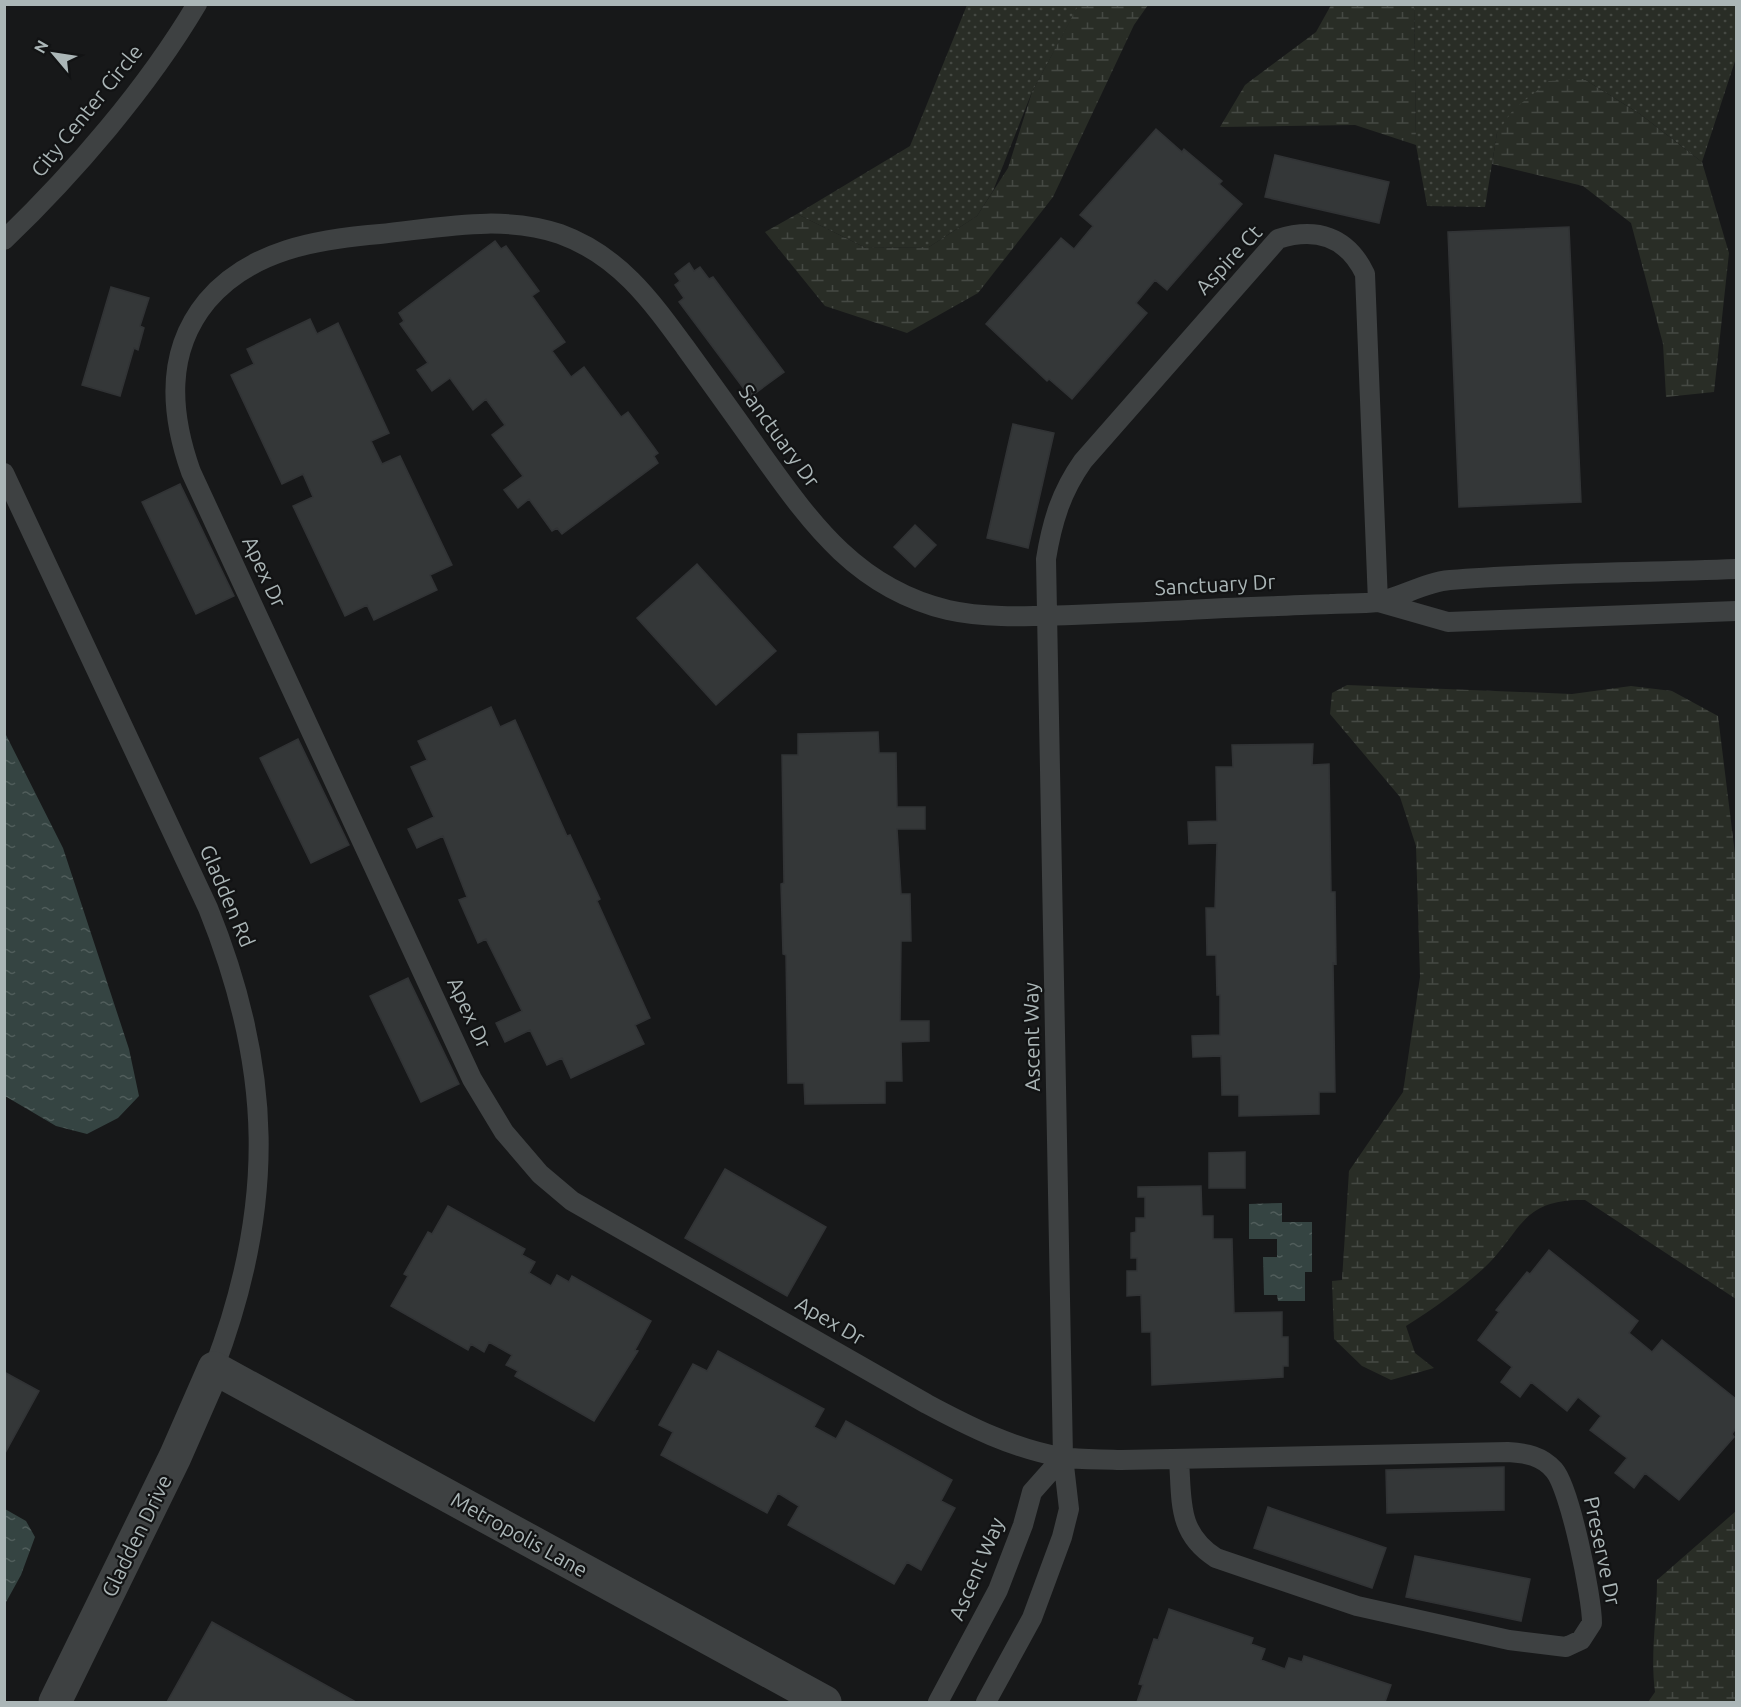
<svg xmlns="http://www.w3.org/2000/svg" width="1741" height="1707" font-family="Ubuntu,sans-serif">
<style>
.grass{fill:url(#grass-dots)}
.wetland{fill:url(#wetland-marsh)}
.water{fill:url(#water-ripples)}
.building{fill:#343738;stroke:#313335;stroke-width:1.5}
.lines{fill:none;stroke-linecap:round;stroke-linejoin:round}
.lane{stroke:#3e4142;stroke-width:20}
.street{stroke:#3e4142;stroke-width:33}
.labels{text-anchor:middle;stroke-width:4.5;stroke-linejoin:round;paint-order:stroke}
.street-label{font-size:21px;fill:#abb6b7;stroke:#121314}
</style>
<defs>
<pattern id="grass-dots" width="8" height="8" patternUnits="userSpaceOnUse" patternTransform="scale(1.5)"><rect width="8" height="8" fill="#292d26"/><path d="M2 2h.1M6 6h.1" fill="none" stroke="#454943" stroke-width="1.8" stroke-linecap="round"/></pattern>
<pattern id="wetland-marsh" width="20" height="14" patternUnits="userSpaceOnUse" patternTransform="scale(1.5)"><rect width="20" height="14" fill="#292d26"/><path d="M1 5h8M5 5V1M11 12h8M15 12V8" fill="none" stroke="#454943"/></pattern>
<pattern id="water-ripples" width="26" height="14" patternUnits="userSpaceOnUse" patternTransform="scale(1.5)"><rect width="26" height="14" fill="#354442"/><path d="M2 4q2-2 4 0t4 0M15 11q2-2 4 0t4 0" fill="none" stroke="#505d5b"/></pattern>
</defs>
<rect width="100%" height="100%" fill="#171819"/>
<path class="grass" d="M1414,4l322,1v53l-34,104 -62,-48 -56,-35 -87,54 -12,74 -58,-1 -11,-61z
M967,5h112l-47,87 -39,99 -16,25 -48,31 -63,1 -69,-34 113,-68z"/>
<path class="wetland" d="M1079,4l69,1 -14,20 -81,172 -75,96 -71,40 -82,-27 -60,-74 32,-18 69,34 63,-1 48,-31 31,-48 24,-76z
M1331,5h83l2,140 -61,-20 -135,2 25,-42 71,-53z
M1584,79l56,35 62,48 27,91 -15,139 -48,5 -3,-53 -32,-121 -48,-37 -91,-22 5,-31 16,-23 36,-29z
M1347,685l225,9 59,-8 41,5 46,25 18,146v437l-151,-99c-65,-1 -62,31 -101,68 -23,21 -51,41 -78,58l9,27 19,15 -43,12 -29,-14 -28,-27 -2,-58 10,-1 7,-109 54,-79 17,-115 -4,-131 -16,-49 -70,-83 2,-21z
M1736,1511v191h-88l7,-10c-5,-38 2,-74 2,-112z"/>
<path class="water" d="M4,731l59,117 66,201 10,47 -21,22 -31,16 -31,-8 -51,-30z
M1282,1203v19h30v50h-7v29h-27l-1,-6h-13l-1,-38h14v-18h-28v-35z
M5,1509l21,12 9,16 -14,38 -16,29z"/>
<path class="building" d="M1156,129l26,23 2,-3 38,32 -3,3 23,20 -75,86 -12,-10 -19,23 11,10 -75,86 -23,-20 -2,2 -61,-57 75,-86 13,11 19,-23 -13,-11z
M1275,155l114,27 -10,41 -114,-26z
M1569,227l12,275 -122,5 -11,-275z
M495,241l6,8 5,-3 33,45 -7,5 33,46 -13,9 19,26 13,-10 37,50 7,-5 30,41 -4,3 4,7 -96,71 -5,-6 -5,3 -23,-32 -11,9 -14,-18 19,-14 -31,-41 13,-10 -19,-26 -13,11 -23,-32 -18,13 -15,-21 11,-7 -28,-39 4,-3 -5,-8z
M689,263l5,8 6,-4 9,12 4,-2 71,95 -34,25 -71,-95 5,-4 -9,-13 5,-4 -5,-7z
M111,287l38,11 -9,28 4,2 -6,22 -4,-2 -14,48 -38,-11z
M310,319l7,15 21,-11 51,110 -18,8 11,23 18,-8 52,109 -22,10 7,15 -63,30 -7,-15 -22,11 -52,-110 20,-9 -10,-23 -21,10 -51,-109 23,-11 -7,-15z
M1013,424l41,9 -26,115 -41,-10z
M180,484l54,112 -38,18 -54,-112z
M915,525l21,20 -21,22 -21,-20z
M697,564l79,87 -60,54 -79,-87z
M491,707l9,20 15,-7 52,116 3,-1 30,64 -3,2 53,117 -15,7 9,19 -73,34 -9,-20 -15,7 -17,-35 -25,12 -9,-19 26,-12 -36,-72 -8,4 -19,-43 8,-3 -24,-61 -26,12 -9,-19 26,-12 -23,-50 16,-7 -9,-19z
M878,732l1,21h17l1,54h28v22h-28l4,65h9l1,47h-10l-1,80h29v20l-28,1 1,39h-17v22l-80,1 -1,-21h-16l-2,-128 -3,-1 -2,-70 3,-1 -2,-128h16v-21z
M298,739l51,106 -38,18 -51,-105z
M1313,744l-1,21 17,-1 2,128h4l1,72 -3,-1 2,129h-16v22l-80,2v-21h-17l-1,-39 -28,1 -1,-21 28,-1v-40h-3l-1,-40h-9l-1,-47h9l2,-65 -28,1 -1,-22 29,-1 -1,-54h17l-1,-22z
M408,978l51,106 -38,18 -51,-106z
M1245,1152v36h-36v-35z
M725,1169l101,58 -39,69 -102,-58z
M1201,1186l1,30h11v23h19l2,74 48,-1v25h6v29h-5v11l-131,8 -1,-53h-9l-1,-37 -14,1v-25h10v-13h-6v-25l5,-1v-14h9v-21h-7v-10z
M448,1206l77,43 -3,6 13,7 -6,11 22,13 6,-11 12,7 3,-6 79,45 -16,29 3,1 -44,70 -79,-45 3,-5 -12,-6 6,-10 -23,-13 -5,10 -13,-8 -3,6 -77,-44 17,-30 -4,-2 24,-42 4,2z
M1549,1250l89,71 -9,12 23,19 10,-12 74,59v29l-4,6 2,3 -55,63 -34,-27 -11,15 -19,-15 12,-15 -37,-28 11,-14 -23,-19 -11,14 -36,-29 -11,15 -19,-15 11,-15 -34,-27 21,-28 -3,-2 31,-38 3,2z
M718,1351l106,58 -10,18 22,12 10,-18 106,59 -11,21 14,7 -34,62 -14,-8 -13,22 -106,-59 11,-19 -21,-13 -11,20 -106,-58 12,-23 -14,-7 34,-61 14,7z
M4,1372l35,19 -35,64z
M1504,1467v43l-117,3 -1,-43z
M1268,1507l118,41 -14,40 -118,-40z
M1415,1556l115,23 -9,42 -115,-24z
M1169,1609l84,29 -2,6 14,5 -4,11 24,9 4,-11 13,4 2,-6 87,29 -6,17h-248l6,-17 -4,-1 15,-45 4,1z
M212,1622l144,80h-189z"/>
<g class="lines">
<path class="lane" d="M4,240c70,-67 144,-153 193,-236
M4,473l204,435c65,161 68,297 6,460
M1378,602l70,20 288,-11
M1179,1460c3,41 -2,73 37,98l141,48 152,34 57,7 15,-7 11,-17c0,-26 -22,-135 -38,-153 -12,-14 -28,-17 -46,-18l-387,8c-19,-1 -41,0 -60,-3 -49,-9 -91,-30 -134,-53l-355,-203 -32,-27 -36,-42 -32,-53 -281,-607c-21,-59 -26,-120 16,-171 43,-51 111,-62 173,-67 59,-6 122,-20 180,0 58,21 90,65 125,113 26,36 52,72 78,109 50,70 96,133 185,154 40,9 84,6 124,5 51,-2 102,-4 153,-7 35,-1 70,-3 105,-4 15,-1 32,0 47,-2 25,-5 48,-20 73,-22 95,-8 191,-7 286,-11
M938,1702l60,-112 25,-65 9,-33 31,-35
M986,1702l46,-84 30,-81 7,-28 -6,-52 -17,-898c6,-37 15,-67 37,-98l195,-222c38,-12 69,-3 87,35l13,328"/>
<path class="street" d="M55,1702l120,-245 39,-89 611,334"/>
</g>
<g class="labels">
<g class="street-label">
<text transform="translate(87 111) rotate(-51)" y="7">City Center Circle</text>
<text transform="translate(1229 260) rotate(-47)" y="7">Aspire Ct</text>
<text transform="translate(779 436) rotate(54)" y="7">Sanctuary Dr</text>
<text transform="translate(264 572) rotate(65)" y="7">Apex Dr</text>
<text transform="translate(1215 585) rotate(-3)" y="7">Sanctuary Dr</text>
<text transform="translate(227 896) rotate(67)" y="7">Gladden Rd</text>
<text transform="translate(469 1013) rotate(65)" y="7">Apex Dr</text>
<text transform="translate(1032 1037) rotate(-91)" y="7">Ascent Way</text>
<text transform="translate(830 1321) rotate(30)" y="7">Apex Dr</text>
<text transform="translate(519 1535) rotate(29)" y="7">Metropolis Lane</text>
<text transform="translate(137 1536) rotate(-64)" y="7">Gladden Drive</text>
<text transform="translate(1602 1551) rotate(78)" y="7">Preserve Dr</text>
<text transform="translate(977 1569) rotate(-67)" y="7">Ascent Way</text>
</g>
</g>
<rect width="1741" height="1707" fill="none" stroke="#abb6b7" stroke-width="12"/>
<g transform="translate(54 54) rotate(299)" stroke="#121314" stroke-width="4.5" paint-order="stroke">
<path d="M0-4.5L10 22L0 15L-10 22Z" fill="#abb6b7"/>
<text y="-9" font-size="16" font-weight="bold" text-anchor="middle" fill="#abb6b7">N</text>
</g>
</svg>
